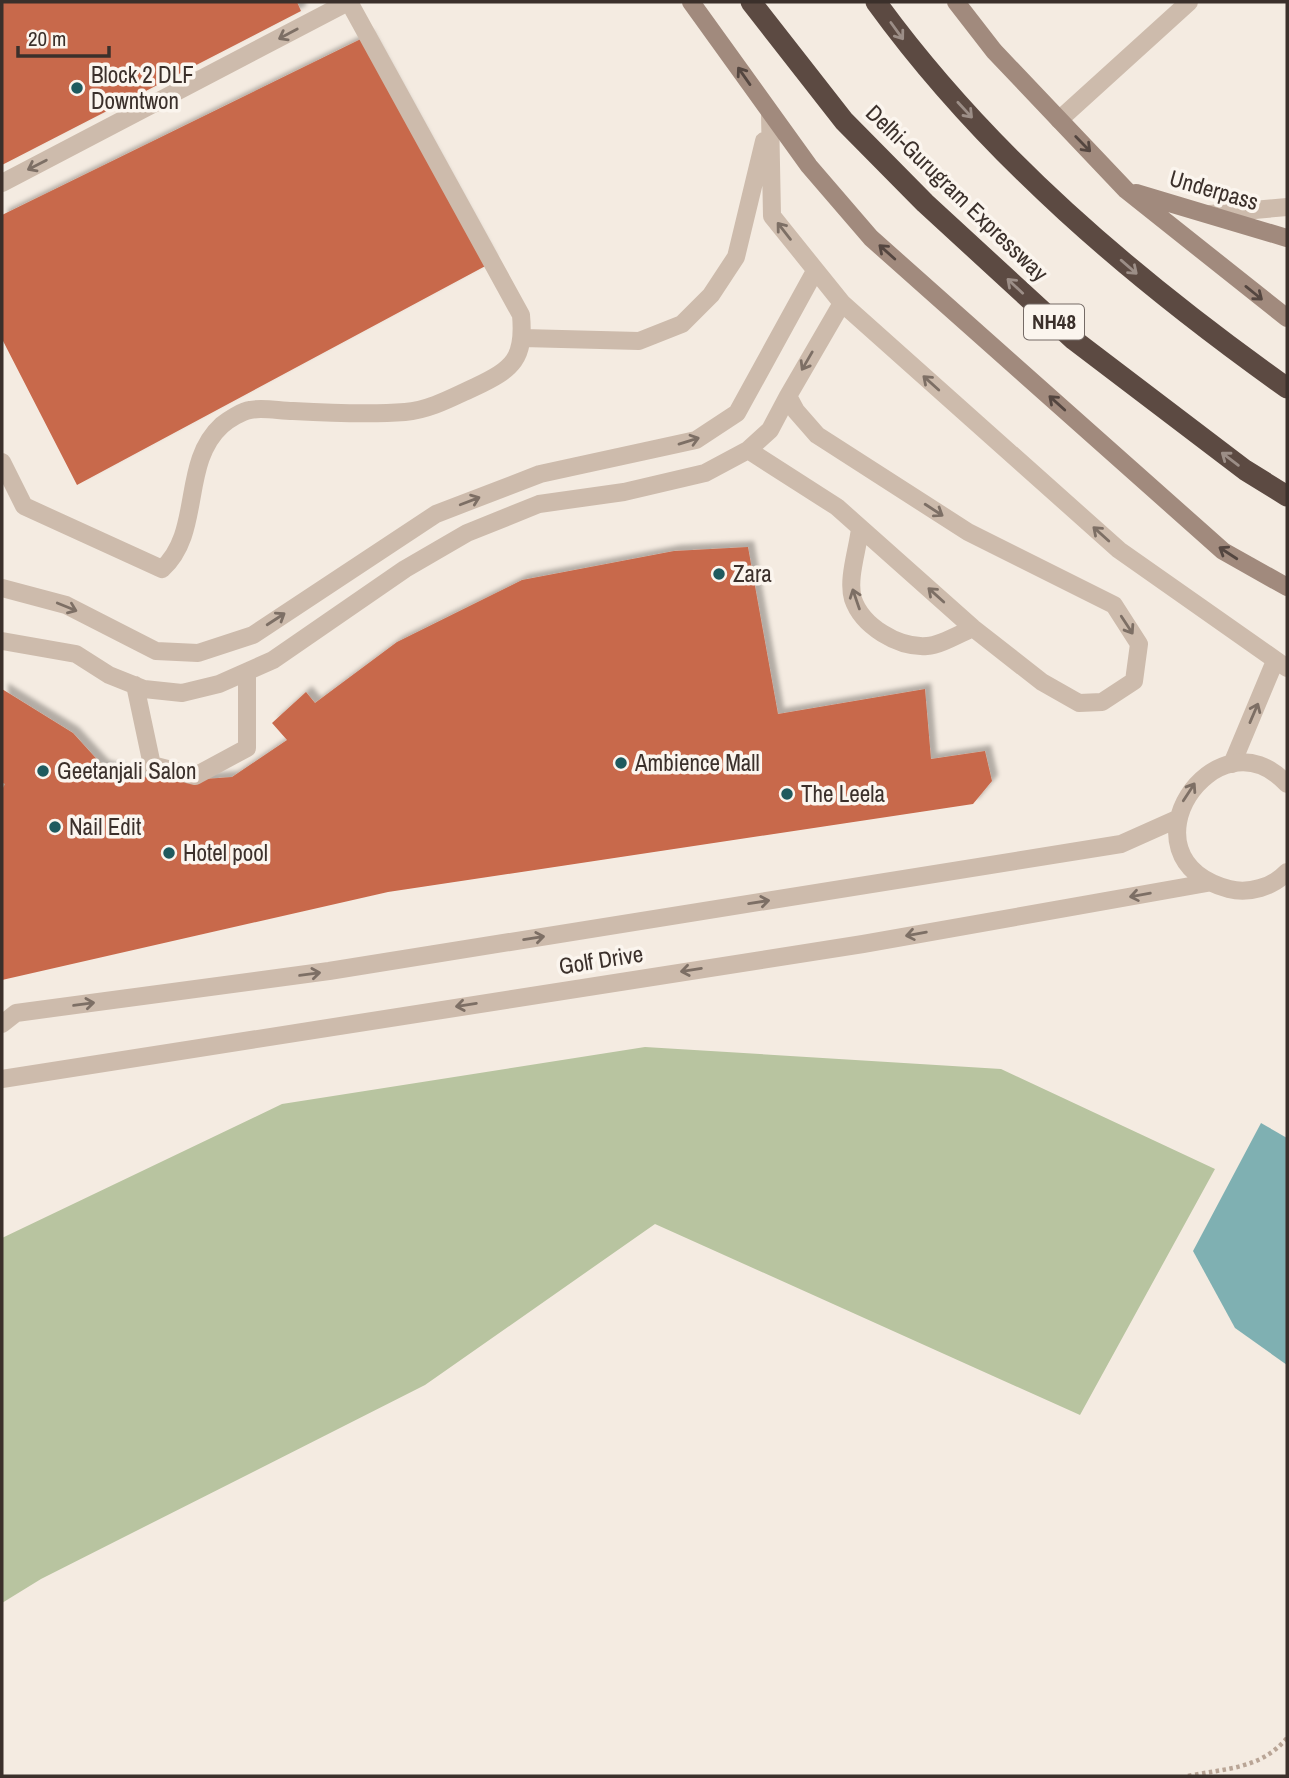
<svg xmlns="http://www.w3.org/2000/svg" width="1289" height="1778" font-family="'Archivo Narrow',sans-serif">
<style>
.green{fill:#b8c4a0}
.water{fill:#7fb0b2}
.building{fill:#c8694b;filter:url(#shadow)}
.lines{fill:none;stroke-linecap:round;stroke-linejoin:round}
.path{stroke:#b9a596;stroke-width:4.5;stroke-dasharray:3.5 3.5;stroke-linecap:butt}
.lane{stroke:#cdbbac;stroke-width:18}
.street{stroke:#cdbbac;stroke-width:18}
.secondary{stroke:#a18a7d;stroke-width:18}
.highway{stroke:#5c4a42;stroke-width:21}
.oneway{stroke:#9c8e87}
.oneway2{stroke:#7d6f65}
.oneway3{stroke:#544640}
.poi-dot{fill:#1f5a5e;stroke:#fbf5ee;stroke-width:2.5}
.labels{text-anchor:middle;stroke-width:7;stroke-linejoin:round;paint-order:stroke}
.shield{fill:#fbf5ee;stroke:#756b66;stroke-width:2}
.shield-label{font-size:21px;font-weight:bold;fill:#3b302b}
.poi-label{font-size:23px;fill:#3b302b;stroke:#fbf5ee;text-anchor:start}
.street-label{font-size:23px;fill:#3b302b;stroke:#fbf5ee}
</style>
<defs>
<filter id="shadow"><feDropShadow dx="6" dy="-6" stdDeviation="2" flood-color="#0004"/></filter>
</defs>
<rect width="100%" height="100%" fill="#f4ebe1"/>
<path class="green" d="M645,1047l356,22 214,100 -135,246 -425,-191 -230,161 -384,194 -39,24v-365l280,-134z"/>
<path class="water" d="M1261,1123l26,15v227l-52,-37 -42,-77z"/>
<path class="building" d="M2,2h295l4,9 -299,154z
M367,36l124,227 -414,222 -75,-146v-124z
M748,547l30,167 147,-25 6,70 54,-8 7,30 -19,23 -585,88 -386,88v-291l71,44 30,33 61,16 68,-5 55,-37 -15,-17 34,-31 9,11 82,-61 125,-62 152,-29z"/>
<g class="lines">
<path class="path" d="M2,785l2,1
M1188,1776c39,-8 73,-7 99,-38"/>
<path class="lane" d="M770,113l2,103 70,87 277,247 168,118
M1059,120l130,-118
M2,183l346,-181
M1210,214l77,-7
M523,338l116,3 43,-17 29,-29 25,-38 28,-116
M748,450l22,-20 18,-34
M2,462l22,44 138,63c41,-37 18,-106 60,-144 6,-5 20,-14 28,-15 12,-3 30,1 43,1 36,2 76,4 112,1 25,-2 48,-15 70,-25 38,-18 50,-28 46,-72l-172,-313
M860,528c-2,21 -13,51 -7,71 9,27 45,49 74,47 14,-1 32,-12 46,-18
M2,588l64,17 90,46 42,2 55,-18 183,-121 104,-40 156,-34 41,-27 78,-142
M2,641l74,13 33,21 35,14 38,4 37,-9 54,-24 132,-91 62,-36 72,-29 85,-12 81,-19 43,-23 89,57 136,121 69,54 37,21 23,-1 32,-21 5,-37 -25,-39 -146,-73 -151,-97 -21,-24 -8,-15 54,-93
M135,685l17,80 43,11 52,-28v-76
M1232,764l43,-103"/>
<path class="street" d="M1287,784c-71,-77 -173,74 -58,105 20,5 44,-2 58,-17
M2,1024l14,-11 313,-42 792,-127 56,-25
M2,1079l861,-135 344,-61"/>
<path class="secondary" d="M691,2l118,164 62,72 352,313 64,36
M956,2l38,49 132,139 161,128
M1136,193l151,45"/>
<path class="highway" d="M751,2l93,119 81,82 149,137 171,130 42,26
M876,2c111,153 258,277 411,386"/>
</g>
<defs><path id="oneway-shaft" d="M-6 0H5M1.5-3L5.5 0L1.5 3" fill="none" stroke-width="1.6" stroke-linecap="round" stroke-linejoin="round" transform="scale(1.75)"/></defs>
<g class="oneway">
<use href="#oneway-shaft" transform="translate(897 31) rotate(54)"/>
<use href="#oneway-shaft" transform="translate(965 110) rotate(47)"/>
<use href="#oneway-shaft" transform="translate(1129 267) rotate(41)"/>
<use href="#oneway-shaft" transform="translate(1015 286) rotate(-137)"/>
<use href="#oneway-shaft" transform="translate(1230 459) rotate(-143)"/>
</g>
<g class="oneway2">
<use href="#oneway-shaft" transform="translate(288 34) rotate(152)"/>
<use href="#oneway-shaft" transform="translate(37 165) rotate(153)"/>
<use href="#oneway-shaft" transform="translate(784 231) rotate(-128)"/>
<use href="#oneway-shaft" transform="translate(807 361) rotate(120)"/>
<use href="#oneway-shaft" transform="translate(931 383) rotate(-138)"/>
<use href="#oneway-shaft" transform="translate(689 441) rotate(-17)"/>
<use href="#oneway-shaft" transform="translate(470 501) rotate(-21)"/>
<use href="#oneway-shaft" transform="translate(934 510) rotate(33)"/>
<use href="#oneway-shaft" transform="translate(1101 534) rotate(-138)"/>
<use href="#oneway-shaft" transform="translate(936 595) rotate(-138)"/>
<use href="#oneway-shaft" transform="translate(856 599) rotate(-109)"/>
<use href="#oneway-shaft" transform="translate(67 607) rotate(22)"/>
<use href="#oneway-shaft" transform="translate(276 619) rotate(-33)"/>
<use href="#oneway-shaft" transform="translate(1127 625) rotate(57)"/>
<use href="#oneway-shaft" transform="translate(1254 713) rotate(-67)"/>
<use href="#oneway-shaft" transform="translate(1189 792) rotate(-57)"/>
<use href="#oneway-shaft" transform="translate(1140 895) rotate(170)"/>
<use href="#oneway-shaft" transform="translate(759 902) rotate(-9)"/>
<use href="#oneway-shaft" transform="translate(916 934) rotate(170)"/>
<use href="#oneway-shaft" transform="translate(534 938) rotate(-9)"/>
<use href="#oneway-shaft" transform="translate(691 970) rotate(171)"/>
<use href="#oneway-shaft" transform="translate(310 974) rotate(-8)"/>
<use href="#oneway-shaft" transform="translate(84 1004) rotate(-8)"/>
<use href="#oneway-shaft" transform="translate(466 1005) rotate(171)"/>
</g>
<g class="oneway3">
<use href="#oneway-shaft" transform="translate(744 76) rotate(-125)"/>
<use href="#oneway-shaft" transform="translate(1083 144) rotate(46)"/>
<use href="#oneway-shaft" transform="translate(887 252) rotate(-138)"/>
<use href="#oneway-shaft" transform="translate(1254 293) rotate(39)"/>
<use href="#oneway-shaft" transform="translate(1057 403) rotate(-138)"/>
<use href="#oneway-shaft" transform="translate(1228 553) rotate(-147)"/>
</g>
<g class="poi-dot">
<circle cx="77" cy="88" r="7"/>
<circle cx="719" cy="574" r="7"/>
<circle cx="621" cy="763" r="7"/>
<circle cx="43" cy="771" r="7"/>
<circle cx="787" cy="794" r="7"/>
<circle cx="55" cy="827" r="7"/>
<circle cx="169" cy="853" r="7"/>
</g>
<g class="labels">
<rect class="shield" x="1024" y="304.5" width="60" height="35" rx="5"/>
<g class="shield-label">
<text x="1054" y="329">NH48</text>
</g>
<g class="poi-label">
<text x="91" y="83">Block 2 DLF<tspan x="91" dy="26">Downtwon</tspan></text>
<text x="733" y="582">Zara</text>
<text x="635" y="771">Ambience Mall</text>
<text x="57" y="779">Geetanjali Salon</text>
<text x="801" y="802">The Leela</text>
<text x="69" y="835">Nail Edit</text>
<text x="183" y="861">Hotel pool</text>
</g>
<g class="street-label">
<text transform="translate(1214 190) rotate(16)" y="8">Underpass</text>
<text transform="translate(957 193) rotate(44)" y="8">Delhi-Gurugram Expressway</text>
<text transform="translate(601 960) rotate(-9)" y="8">Golf Drive</text>
</g>
</g>
<rect width="1289" height="1778" fill="none" stroke="#3b302b" stroke-width="7"/>
<path d="M18 46v10h91v-10" fill="none" stroke="#3b302b" stroke-width="3.5"/>
<text x="28" y="46" font-size="21" fill="#3b302b" stroke="#fbf5ee" stroke-width="5" paint-order="stroke">20 m</text>
</svg>
